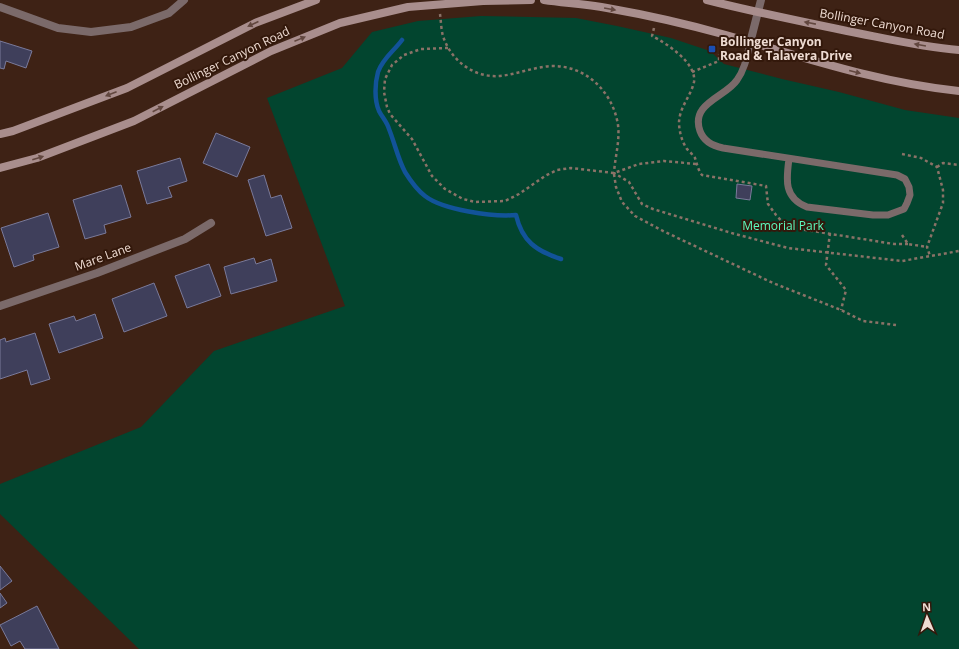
<svg xmlns="http://www.w3.org/2000/svg" width="959" height="649" font-family="'Open Sans',sans-serif">
<style>
.green{fill:#02452f}
.lines{fill:none;stroke-linecap:round;stroke-linejoin:round}
.stream{stroke:#125399;stroke-width:4.5}
.building{fill:#3f3f5b;stroke:#7a7a9a}
.path{stroke:#8a7267;stroke-width:2.5;stroke-dasharray:3 3;stroke-linecap:butt}
.lane{stroke:#7b6a6a;stroke-width:7}
.street{stroke:#7b6a6a;stroke-width:8}
.secondary{stroke:#a98e8d;stroke-width:8}
.oneway{fill:#62473f}
.transit-dot{fill:#1a4fb4;stroke:#33180b;stroke-width:1.5}
.labels{text-anchor:middle;stroke-width:4;stroke-linejoin:round;paint-order:stroke}
.street-label{font-size:12px;fill:#efdcd3;stroke:#33180b}
.poi-label{font-size:12px;font-weight:bold;fill:#efdcd3;stroke:#33180b;text-anchor:start}
.park-label{font-size:12px;fill:#5cfcbf;stroke:#33180b}
</style>
<rect width="100%" height="100%" fill="#3e2215"/>
<path class="green" d="M481,16l95,2 41,8 54,12 39,13 14,13 58,15 57,13 66,18 54,8v531h-820l-139,-135v-30l141,-57 73,-76 131,-45 -78,-208 75,-30 30,-36 46,-11z"/>
<g class="lines">
<path class="stream" d="M402,40c-8,11 -19,18 -24,32 -3,11 -4,27 1,39 3,6 8,11 10,18 6,15 9,30 16,43 5,8 12,18 20,24 18,14 68,21 91,19 6,26 20,36 45,44"/>
</g>
<path class="building" d="M0,41l32,10 -6,17 -20,-7 -2,8 -4,-1z
M216,133l34,14 -13,30 -34,-14z
M180,158l7,23 -19,6 4,10 -25,7 -10,-33z
M264,175l7,23 10,-3 11,33 -26,8 -18,-56z
M737,184l15,2 -2,14 -14,-2z
M121,185l10,32 -27,8 2,8 -21,6 -12,-39z
M48,213l11,34 -26,8 1,5 -20,7 -13,-39z
M254,258l2,6 15,-5 6,22 -46,13 -7,-27z
M209,264l12,32 -34,12 -12,-32z
M154,283l13,33 -43,16 -12,-33z
M95,314l8,24 -44,15 -10,-29 25,-8 2,5z
M35,333l15,46 -19,6 -4,-15 -27,9v-39l5,-2 1,4z
M0,566l12,15 -12,9z
M0,593l7,10 -7,5z
M37,606l22,43h-34l-5,-8 -9,5 -11,-21z"/>
<g class="lines">
<path class="path" d="M440,14c1,7 1,15 3,22 8,25 31,42 57,40 18,-2 34,-9 51,-10 35,-1 62,26 67,59 2,16 -3,32 -4,48l15,9 13,22 11,5 82,25 53,14 114,13 57,-10
M654,28l-2,8c14,7 45,27 42,46 -3,14 -14,24 -15,40 0,9 3,20 8,27 3,3 6,6 8,9 2,6 3,12 7,17l64,11 2,18 8,11 11,12 107,17h14
M448,48l-27,1 -17,6 -12,10 -7,14 -1,13 3,15 3,7 22,25 20,37 13,13 18,10 12,3 30,-1 14,-7 26,-18 12,-6 14,-2 43,5 25,-9 25,-3 32,3
M692,72l27,-11v-7
M902,154l19,4 16,9 6,23v13l-16,44 3,9
M937,167l6,-4 16,2
M614,174l2,13 6,15 13,14 28,15 110,52 68,27 22,11 33,4
M830,233l-4,32 20,25 -5,20
M902,235l6,9 19,3"/>
<path class="lane" d="M750,43c-3,13 -5,26 -13,37 -11,17 -47,23 -37,51 4,11 13,15 23,17l174,27 8,4 4,8 1,8 -3,8 -3,6 -16,6h-15l-66,-8c-23,-9 -21,-27 -18,-48"/>
<path class="street" d="M0,7l58,21 33,4 40,-5 38,-14 15,-13
M750,43l11,-43
M0,306l97,-33 88,-34 26,-16"/>
<path class="secondary" d="M544,0c21,3 42,4 63,8 40,7 80,16 119,27 77,22 153,48 233,56
M707,0c47,12 93,21 140,31 37,7 74,16 112,19
M0,134l13,-3 114,-43 128,-65 61,-23
M0,168l37,-10 97,-37 137,-70 69,-28 68,-16 75,-6 48,-1"/>
</g>
<defs><path id="oneway-solid" d="M-6-.8H1V-3.2L6.5 0L1 3.2V.8H-6Z"/></defs>
<g class="oneway">
<use href="#oneway-solid" transform="translate(610 9) rotate(10)"/>
<use href="#oneway-solid" transform="translate(810 23) rotate(-169)"/>
<use href="#oneway-solid" transform="translate(253 24) rotate(155)"/>
<use href="#oneway-solid" transform="translate(300 39) rotate(-22)"/>
<use href="#oneway-solid" transform="translate(920 45) rotate(-170)"/>
<use href="#oneway-solid" transform="translate(855 72) rotate(14)"/>
<use href="#oneway-solid" transform="translate(111 94) rotate(159)"/>
<use href="#oneway-solid" transform="translate(158 109) rotate(-27)"/>
<use href="#oneway-solid" transform="translate(38 158) rotate(-18)"/>
</g>
<rect class="transit-dot" x="708" y="45" width="8" height="8" rx="2"/>
<g class="labels">
<g class="street-label">
<text transform="translate(882 24) rotate(10)" y="4">Bollinger Canyon Road</text>
<text transform="translate(232 58) rotate(-26)" y="4">Bollinger Canyon Road</text>
<text transform="translate(103 257) rotate(-20)" y="4">Mare Lane</text>
</g>
<g class="poi-label">
<text x="720" y="46">Bollinger Canyon<tspan x="720" dy="14">Road &amp; Talavera Drive</tspan></text>
</g>
<g class="park-label">
<text x="783" y="230">Memorial Park</text>
</g>
</g>
<g transform="translate(927 617) rotate(358)" stroke="#33180b" stroke-width="3" paint-order="stroke">
<path d="M0-3L7 15L0 10L-7 15Z" fill="#efdcd3"/>
<text y="-6" font-size="11" font-weight="bold" text-anchor="middle" fill="#efdcd3">N</text>
</g>
</svg>
